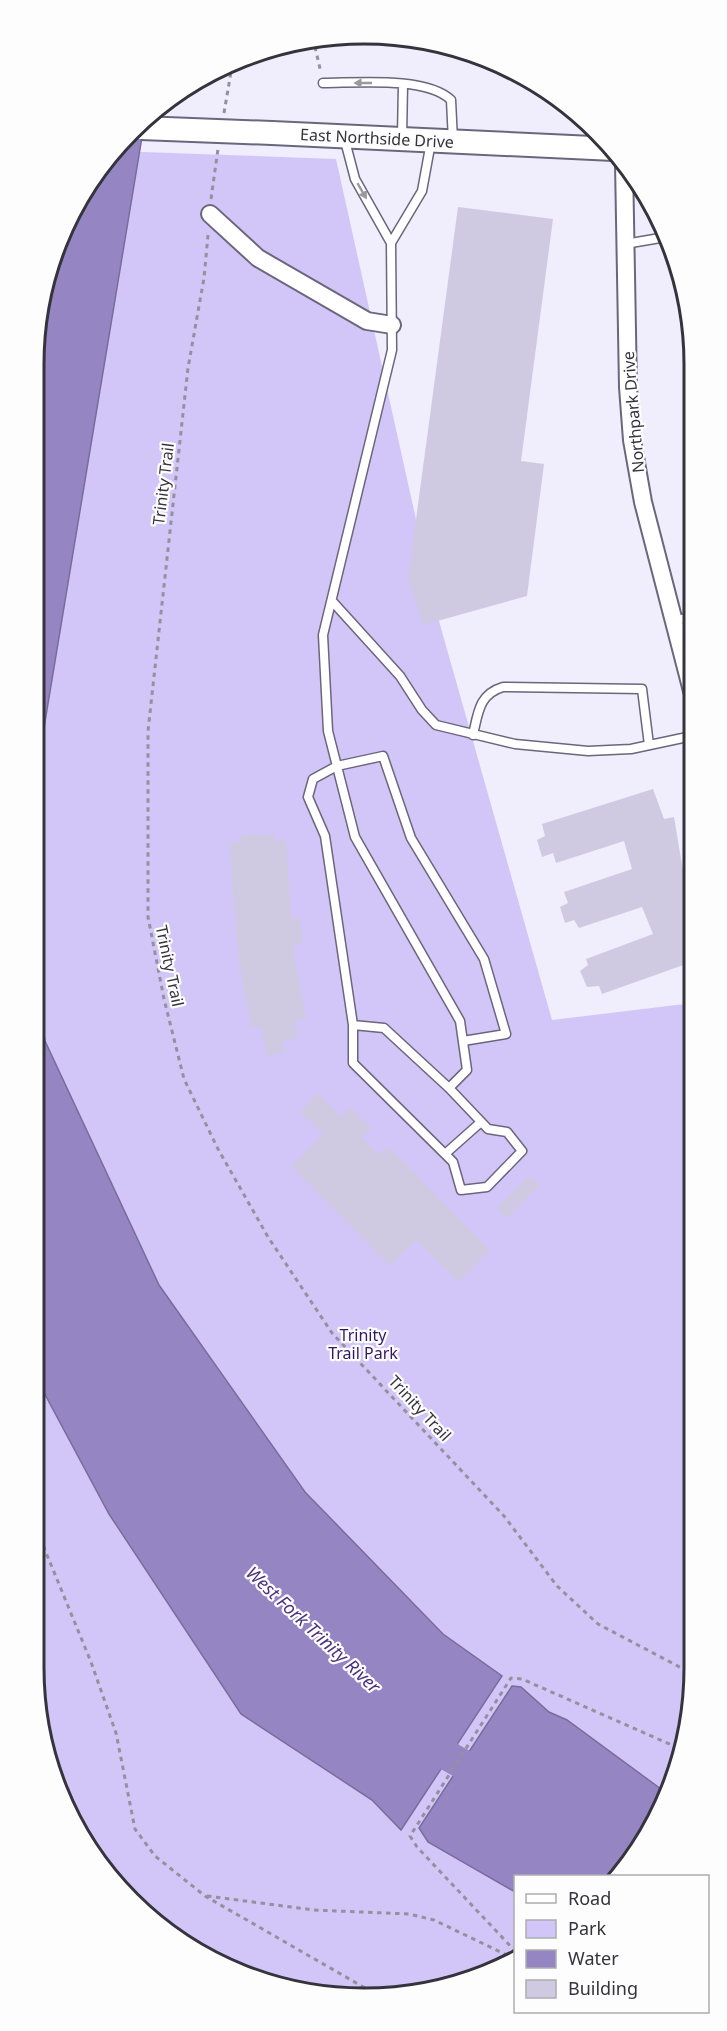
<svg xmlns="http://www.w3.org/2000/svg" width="727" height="2031" font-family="'Noto Sans',sans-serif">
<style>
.green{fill:#d2c6f9}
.water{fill:#9586c3;stroke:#786d9a;stroke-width:1.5}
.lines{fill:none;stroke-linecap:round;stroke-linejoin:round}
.river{stroke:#9586c3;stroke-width:30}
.building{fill:#cfcae2}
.lane-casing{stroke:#6b667b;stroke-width:11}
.street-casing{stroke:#6b667b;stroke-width:20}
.secondary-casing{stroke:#6b667b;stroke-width:26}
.path{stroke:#94919d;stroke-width:3;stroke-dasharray:4.5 4.5;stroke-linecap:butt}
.lane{stroke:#fff;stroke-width:8}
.street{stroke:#fff;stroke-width:16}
.secondary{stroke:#fff;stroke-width:22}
.secondary-bridge-casing{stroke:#6b667b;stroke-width:26;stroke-linecap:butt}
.secondary-bridge{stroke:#fff;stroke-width:22}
.oneway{fill:#9a999e}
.labels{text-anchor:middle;stroke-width:4.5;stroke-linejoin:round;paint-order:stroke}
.street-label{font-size:16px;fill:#35333c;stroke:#fdfdfd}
.park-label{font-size:16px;fill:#341962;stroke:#fdfdfd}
.water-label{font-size:18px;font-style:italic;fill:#4b337d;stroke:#fdfdfd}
.rim{fill:none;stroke:#35333c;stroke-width:3}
</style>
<rect width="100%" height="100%" fill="#f0edfc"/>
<path class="green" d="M114,151l222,8 101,455 115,406 141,-17 1,664 -11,86 -45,98 -25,25h-97l-1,81 -66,30 -128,8 -104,-31 -102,-78 -57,-92 -25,-127v-1303l11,-86 57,-115z"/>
<path class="water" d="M144,125l-111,669v-430l11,-86 57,-115z
M33,965l12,76 114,244 146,207 138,142 59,42 -101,154 -29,-30 -131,-86 -132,-200 -76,-142z
M512,1686l9,1 28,25 18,8 98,72 -27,59 -25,25h-97l-1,16 -87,-50 -9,-14z"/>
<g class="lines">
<path class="river" d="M419,1729l31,28 47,27"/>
</g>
<path class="building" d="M458,207l95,12 -32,242 23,3 -17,132 -104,29 -15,-46z
M653,789l11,30 10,-2 18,108v37l-90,32 -3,-8 -12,1 -7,-16 8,-6 -2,-6 67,-25 -11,-27 -63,21 -5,-8 -9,3 -5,-16 8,-4 -4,-11 68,-23 -8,-28 -68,22 -3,-10 -11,4 -5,-17 8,-4 -3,-12z
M275,834v7l11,-1 5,78 9,-1 2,27h-8v12l12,63 -12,2 4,17 -16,3 3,11 -18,4 -6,-29 -9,2 -13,-66 -10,-120 12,-1v-7z
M318,1093l23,23 9,-9 21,21 -9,10 18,17 8,-9 102,104 -31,32 -43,-42 -26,26 -99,-100 32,-32 -23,-23z
M530,1175l10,10 -33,33 -10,-10z"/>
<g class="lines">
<g class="lane-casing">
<path id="lane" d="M323,83c33,0 103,-7 128,17l2,41
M344,137l11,42 36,64 31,-52 9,-49
M402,137l1,-53
M391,243l1,107 -69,285 5,96 27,106 105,184 7,49 -18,18 -65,-60 -31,-3 -28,-189 -17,-39 5,-18 24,-13 46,-10 28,82 73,121 22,75 -43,7
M625,244l41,-7
M332,601l68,75 22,34 14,15 79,19 73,7 43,-2 61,-13
M674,621l18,-5
M473,735c5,-22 6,-41 30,-48l139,2 7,56
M353,1025v38l100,99 8,28 26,-3 35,-36 -15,-19 -19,-3 -39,-41
M445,1154l36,-32"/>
</g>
<g class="street-casing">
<path id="street" d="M624,163l4,224 4,53 11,62 49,189
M210,214l48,44 109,63 25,4"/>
</g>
<g class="secondary-casing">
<path id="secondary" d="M272,133l342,16"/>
</g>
<path class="path" d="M313,38l8,35
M224,113l8,-47
M211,199l7,-50
M208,235l-4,43 -16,90 -40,363v186l16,82 20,80 34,70 50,88 64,96 172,183 53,70 41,38 95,50
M33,1521l58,141 25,71 19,96 20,27 50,40 167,96
M207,1896l107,14 95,4 25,6 79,38
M516,1952l-99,-105 -7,-11 101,-158 11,1 161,71"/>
<use href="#lane" class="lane"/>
<use href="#street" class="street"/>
<use href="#secondary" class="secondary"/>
<g class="secondary-bridge-casing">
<path id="secondary-bridge" d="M141,128l131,5"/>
</g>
<use href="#secondary-bridge" class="secondary-bridge"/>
</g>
<defs><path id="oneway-solid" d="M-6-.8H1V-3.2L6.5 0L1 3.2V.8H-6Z" transform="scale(1.5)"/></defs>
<g class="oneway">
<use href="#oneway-solid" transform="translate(363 83) rotate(-180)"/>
<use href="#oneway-solid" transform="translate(362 191) rotate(60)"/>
</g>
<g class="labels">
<g class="street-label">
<text transform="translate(377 138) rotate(3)" y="6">East Northside Drive</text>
<text transform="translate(633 412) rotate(-95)" y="6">Northpark Drive</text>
<text transform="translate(163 484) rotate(-83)" y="6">Trinity Trail</text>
<text transform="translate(170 966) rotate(78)" y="6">Trinity Trail</text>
<text transform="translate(420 1408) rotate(47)" y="6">Trinity Trail</text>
</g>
<g class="park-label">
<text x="363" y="1341">Trinity<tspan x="363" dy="18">Trail Park</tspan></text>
</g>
<g class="water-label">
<text transform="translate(313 1630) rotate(43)" y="6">West Fork Trinity River</text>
</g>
</g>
<path d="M0 0H727V2031H0ZM364 44H364A320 320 0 0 1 684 364V1668A320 320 0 0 1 364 1988H364A320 320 0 0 1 44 1668V364A320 320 0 0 1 364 44Z" fill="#fdfdfd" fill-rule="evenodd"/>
<path class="rim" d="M364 44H364A320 320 0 0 1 684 364V1668A320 320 0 0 1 364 1988H364A320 320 0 0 1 44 1668V364A320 320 0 0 1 364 44Z"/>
<rect x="514" y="1875" width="195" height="138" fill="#fdfdfd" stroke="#adacb0" stroke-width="1.5"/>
<rect x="526" y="1894" width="30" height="9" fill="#ffffff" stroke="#adacb0" stroke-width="1.5"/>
<text x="568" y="1905" font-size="18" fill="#35333c">Road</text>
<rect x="526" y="1920" width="30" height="18" fill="#d2c6f9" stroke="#adacb0" stroke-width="1.5"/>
<text x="568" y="1935" font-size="18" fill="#35333c">Park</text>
<rect x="526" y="1950" width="30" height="18" fill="#9586c3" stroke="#adacb0" stroke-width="1.5"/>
<text x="568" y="1965" font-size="18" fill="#35333c">Water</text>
<rect x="526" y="1980" width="30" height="18" fill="#cfcae2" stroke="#adacb0" stroke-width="1.5"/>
<text x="568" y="1995" font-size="18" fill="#35333c">Building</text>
</svg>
